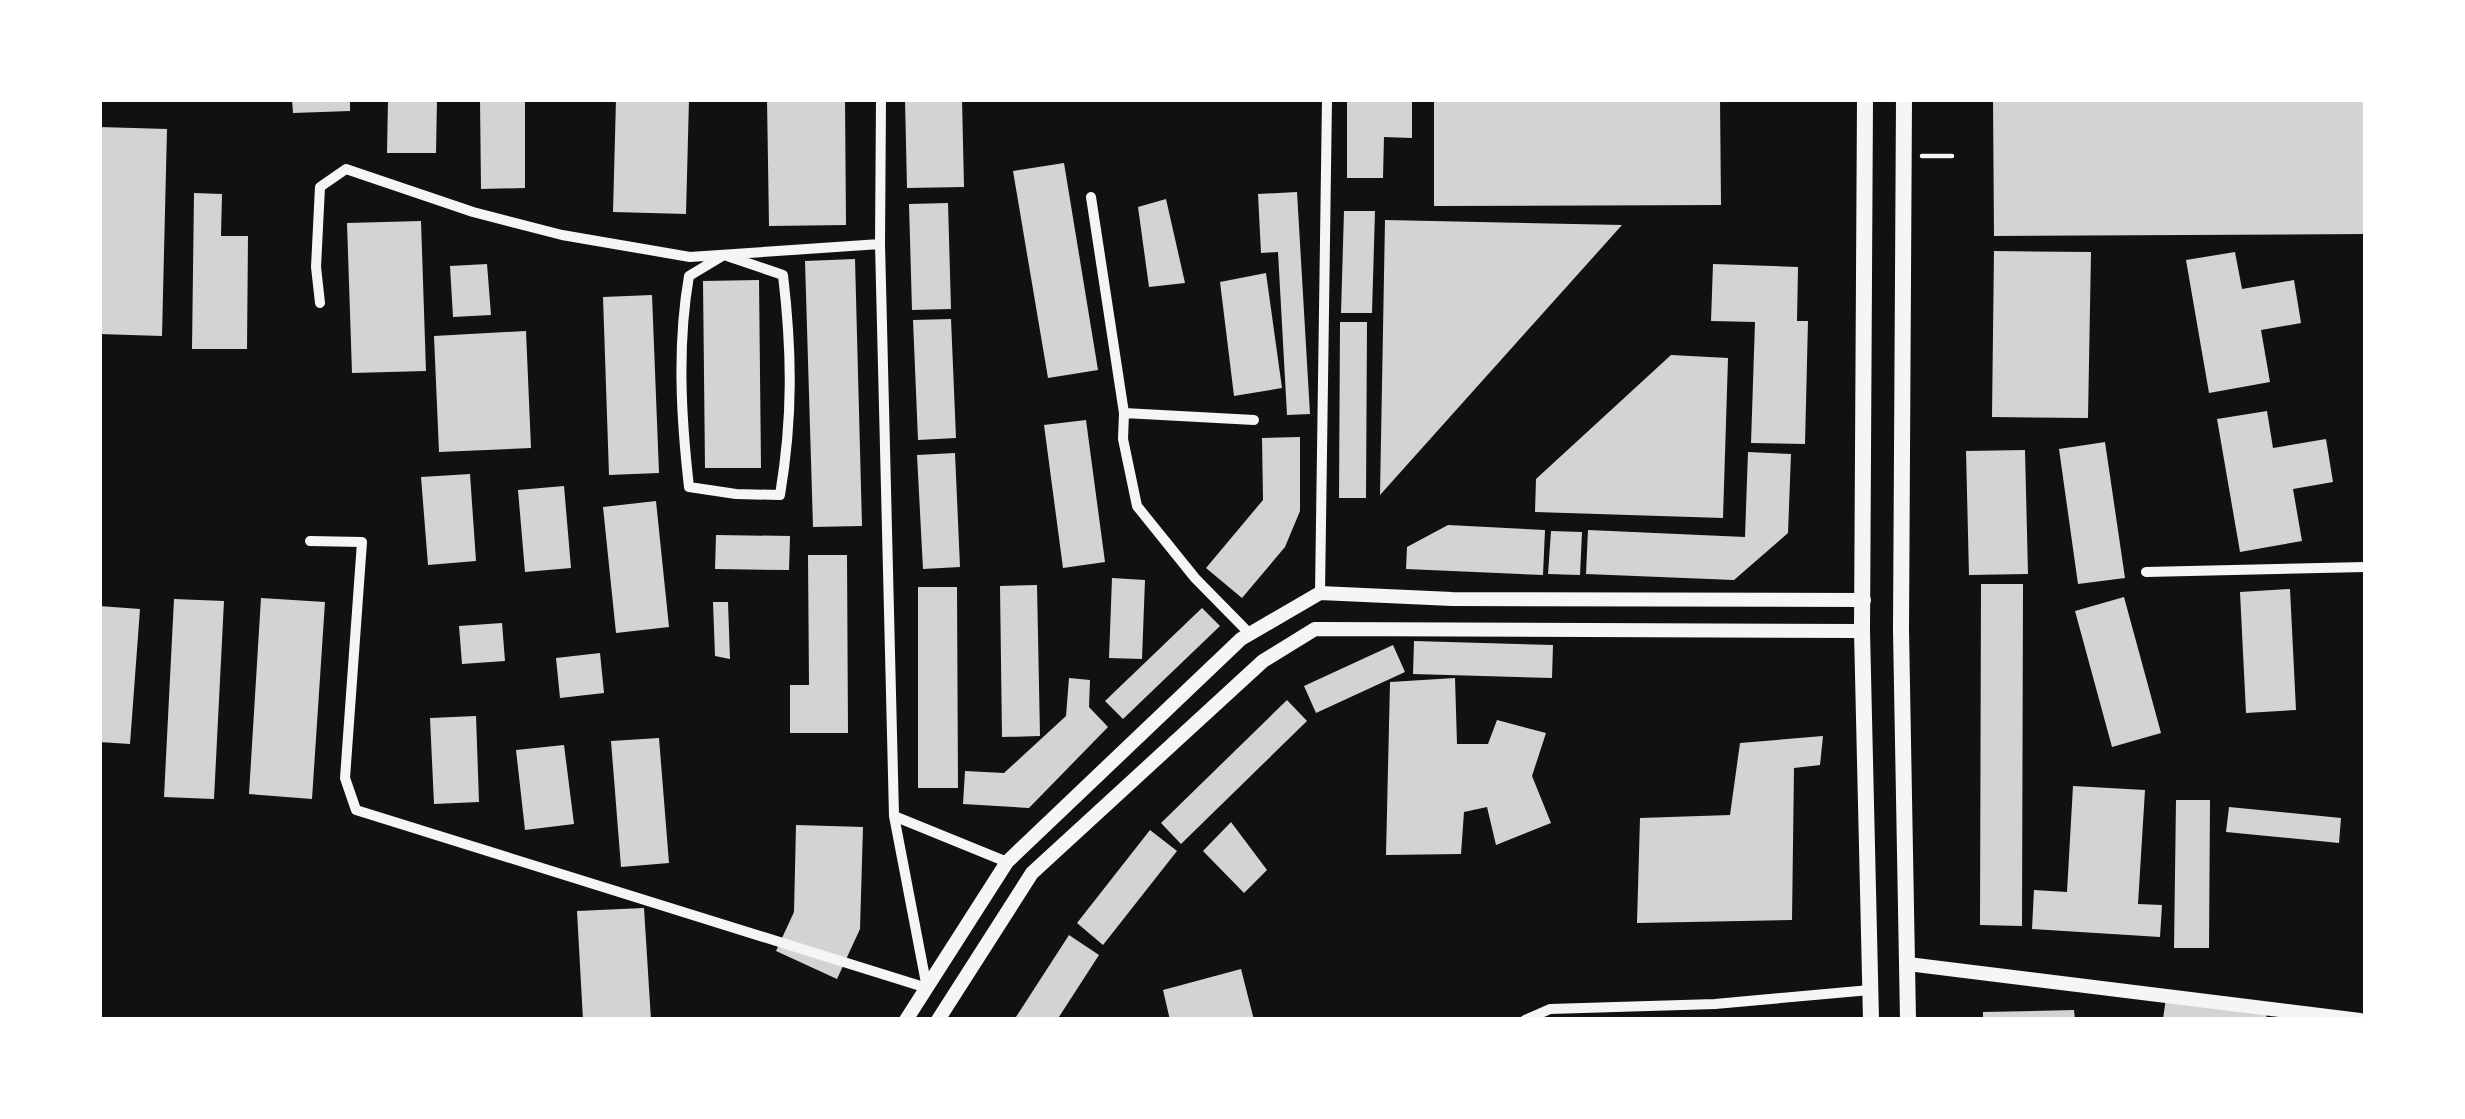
<svg xmlns="http://www.w3.org/2000/svg" width="2465" height="1119" font-family="Inter,sans-serif">
<style>
.building{fill:#d3d3d3}
.lines{fill:none;stroke-linecap:round;stroke-linejoin:round}
.path{stroke:#f5f5f5;stroke-width:4.5}
.minor{stroke:#f5f5f5;stroke-width:10}
.tertiary{stroke:#f5f5f5;stroke-width:14}
.primary{stroke:#f5f5f5;stroke-width:16}
</style>
<rect width="100%" height="100%" fill="#111"/>
<path class="building" d="M292,99h58v12l-57,2z
M388,99h49l-1,54h-49z
M480,99h45v89l-44,1z
M616,99h73l-3,115 -73,-2z
M767,99h78l1,126 -77,1z
M905,99h57l2,88 -57,1z
M1347,99h65v39l-28,-1 -1,41h-36z
M1434,99h286l1,106 -287,1z
M1993,99h373v135l-372,2z
M99,127l68,2 -5,207 -63,-2z
M1064,163l34,207 -50,8 -35,-207z
M1297,192l13,222 -23,1 -9,-163 -17,1 -3,-59z
M194,193l28,1 -1,42h27l-1,113h-55z
M1166,199l19,84 -36,4 -11,-80z
M948,203l3,106 -39,1 -3,-106z
M1344,211h31l-3,102h-31z
M1385,220l237,5 -242,270z
M421,221l5,150 -74,2 -5,-150z
M1994,251l97,1 -3,166 -96,-1z
M2235,252l7,37 52,-9 7,43 -40,7 9,52 -61,11 -23,-133z
M855,259l7,267 -49,1 -8,-266z
M487,264l4,51 -38,2 -3,-51z
M1713,264l85,3 -1,54h11l-3,123 -54,-1 4,-121 -44,-1z
M1266,273l16,115 -48,8 -14,-114z
M759,280l2,188h-56l-2,-187z
M652,295l7,178 -50,2 -6,-178z
M951,319l5,119 -38,2 -5,-120z
M1340,322h27l-1,176h-27z
M526,331l5,117 -92,4 -5,-116z
M1671,355l57,3 -5,160 -188,-6 1,-33z
M2267,411l6,37 53,-9 7,43 -40,7 9,52 -62,11 -23,-133z
M1086,420l19,142 -42,6 -19,-143z
M1300,437v74l-15,36 -43,51 -36,-30 57,-68 -1,-62z
M2105,442l20,136 -47,6 -19,-135z
M2025,450l3,124 -59,1 -3,-124z
M1748,452l43,2 -3,79 -54,47 -148,-6 2,-44 157,7z
M955,453l5,114 -37,2 -6,-114z
M470,474l6,87 -48,4 -7,-88z
M564,486l7,82 -46,4 -7,-82z
M656,501l13,126 -53,6 -13,-126z
M1448,525l97,5 -2,45 -137,-6 1,-22z
M1551,531l31,1 -2,43 -32,-1z
M716,535l74,1 -1,34 -74,-1z
M808,555h39l1,178h-58v-48h19z
M1112,578l33,2 -3,79 -33,-1z
M1981,584h42l-1,342 -42,-1z
M1037,585l3,151 -38,1 -2,-151z
M918,587h39l1,201h-40z
M2290,589l6,121 -50,3 -6,-121z
M2124,597l37,136 -49,14 -37,-136z
M261,598l64,4 -13,197 -63,-5z
M174,599l50,2 -10,198 -50,-2z
M713,602h15l2,57 -15,-3z
M99,606l41,3 -10,135 -31,-2z
M1202,608l18,18 -97,93 -18,-18z
M502,623l3,38 -43,3 -3,-38z
M1414,641l139,4 -1,33 -139,-4z
M1393,645l12,27 -89,41 -12,-27z
M600,653l4,40 -44,5 -4,-40z
M1069,678l21,2 -1,27 19,20 -79,81 -66,-4 2,-33 39,2 62,-57z
M1455,678l2,66h31l9,-24 49,13 -14,43 19,47 -55,22 -9,-38 -23,5 -3,42 -75,1 4,-173z
M1287,700l20,21 -126,123 -20,-21z
M476,716l3,86 -45,2 -4,-86z
M1823,736l-3,29 -26,3 -2,152 -155,3 3,-105 90,-3 10,-72z
M659,738l10,125 -48,4 -10,-126z
M564,745l10,79 -49,6 -9,-80z
M2073,786l72,4 -7,114 24,1 -2,32 -128,-8 2,-39 33,2z
M2176,800h34l-1,148h-35z
M2229,807l112,11 -2,25 -113,-11z
M1231,822l36,48 -23,23 -41,-42z
M796,825l67,2 -3,102 -23,50 -61,-28 18,-39z
M1150,830l27,21 -74,94 -26,-22z
M644,908l7,112h-68l-6,-109z
M1069,935l30,20 -42,65h-43z
M1241,969l13,51h-84l-7,-30z
M2166,998l101,14 -1,8 -103,-1z
M2074,1010l1,10h-92v-8z"/>
<g class="lines">
<path class="path" d="M1922,156h30"/>
<path class="minor" d="M1091,197l33,216 -1,26 14,67 58,72 55,56
M724,255l59,20c9,77 10,142 -3,220l-44,-1 -47,-7c-8,-70 -12,-142 0,-211z
M320,303l-4,-36 4,-80 26,-18 127,43 89,23 128,22 190,-13
M1124,413l130,7
M310,541l52,1 -17,236 11,32 571,178 -33,-172 -14,-572 1,-145
M2146,572l220,-5
M1320,593l7,-494
M894,816l113,46
M1525,1020l25,-11 165,-5 155,-14"/>
<path class="tertiary" d="M1908,964l452,56
M906,1020l101,-158 234,-223 79,-46 132,6 412,1
M938,1020l94,-147 231,-212 52,-32 547,2"/>
<path class="primary" d="M1865,99l-3,532 9,389
M1904,99l-3,531 7,390"/>
</g>
<rect width="2465" height="1119" fill="none" stroke="#ffffff" stroke-width="204"/>
</svg>
